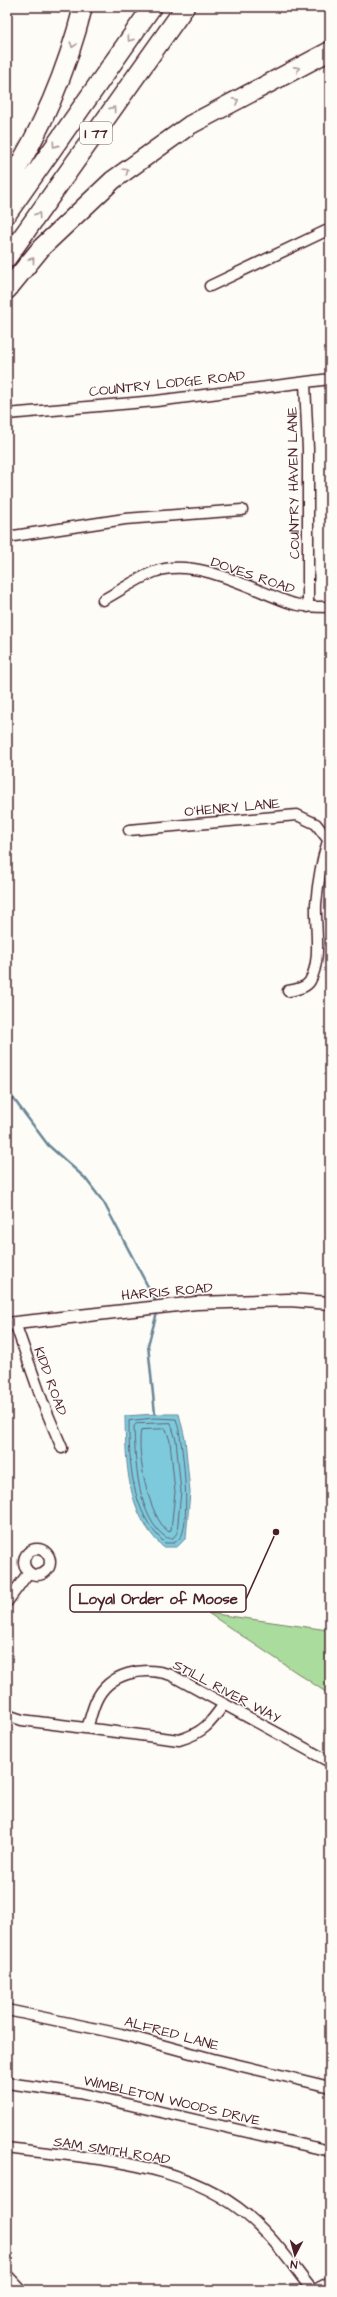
<svg xmlns="http://www.w3.org/2000/svg" width="337" height="2297" font-family="'Architects Daughter',sans-serif">
<style>
.green{fill:#a9dc9d;stroke:#7a7e64}
.water{fill:#7ecadd;stroke:#698696}
.lines{fill:none;stroke-linecap:round;stroke-linejoin:round}
.shore{stroke:#5f6372;stroke-width:1}
.stream{stroke:#698696;stroke-width:2.5}
.minor-casing{stroke:#4a1f2b;stroke-width:13}
.tertiary-casing{stroke:#4a1f2b;stroke-width:15}
.motorway-casing{stroke:#4a1f2b;stroke-width:21}
.minor{stroke:#fdfcf7;stroke-width:10}
.tertiary{stroke:#fdfcf7;stroke-width:12}
.motorway{stroke:#fdfcf7;stroke-width:18}
.oneway{stroke:#ac999b}
.labels{text-anchor:middle;stroke-width:3;stroke-linejoin:round;paint-order:stroke}
.shield{fill:#fdfcf7;stroke:#806168;stroke-width:1}
.shield-label{font-size:13px;font-weight:bold;fill:#4a1f2b}
.street-label{font-size:14px;fill:#4a1f2b;stroke:#fdfcf7}
.leader{fill:none;stroke:#4a1f2b;stroke-width:1.5}
.callout-dot{fill:#4a1f2b;stroke:#fdfcf7;stroke-width:1.5}
.callout{fill:#fdfcf7;stroke:#4a1f2b;stroke-width:1.5}
.callout-label{font-size:15px;text-anchor:middle;font-weight:bold;fill:#4a1f2b}
</style>
<rect width="100%" height="100%" fill="#fdfcf7"/>
<filter id="ink" filterUnits="userSpaceOnUse"><feTurbulence type="fractalNoise" baseFrequency=".025" numOctaves="2"/><feDisplacementMap in="SourceGraphic" scale="8" xChannelSelector="R" yChannelSelector="G"/><feConvolveMatrix kernelMatrix="1 2 1 2 8 2 1 2 1" color-interpolation-filters="sRGB"/></filter>
<g filter="url(#ink)">
<path class="green" d="M208,1613l120,17 2,2v63z"/>
<path class="water" d="M155,1414h24l6,25 5,53 -4,46 -9,9h-14c-37,-35 -37,-83 -38,-131z"/>
<g class="lines">
<path class="shore" d="M155,1418l21,1c7,19 15,101 5,118 -2,2 -5,4 -7,6h-9c-34,-30 -36,-80 -36,-122z
M171,1423l5,17 5,51 -4,42 -4,5h-6c-30,-19 -32,-79 -33,-112l2,-2z
M166,1429l4,12 5,51 -4,38 -2,2c-20,-13 -33,-79 -28,-102z"/>
<path class="stream" d="M7,1090l41,55 37,33 19,25 51,97
M155,1414l-7,-69 9,-32"/>
<g class="minor-casing">
<path id="minor" d="M210,286l120,-57
M305,383l3,66v158
M7,414l149,-13 174,-22
M7,537l118,-18 117,-9
M103,600c17,-9 33,-21 51,-28 40,-16 97,17 134,30 13,5 28,5 42,5
M129,830l168,-15 19,9 14,18
M288,991c7,-1 18,-3 22,-10 12,-22 5,-52 6,-77 2,-22 5,-42 12,-63
M15,1323l28,80 19,45
M24 1562a13 13 0 1 1 26 0a13 13 0 1 1-26 0Z
M7,1602l22,-30
M7,1715l15,5 157,20c24,-7 31,-16 45,-36
M87,1728c3,-8 5,-18 9,-27 13,-29 48,-35 75,-26l159,87
M7,2010l114,24 92,25 117,28
M7,2083l72,10 251,58
M7,2148c90,12 191,12 257,83 18,18 32,39 48,59
M7,2275l14,15
M315,2290l15,-8"/>
</g>
<g class="tertiary-casing">
<path id="tertiary" d="M7,1324l189,-21 93,-3 41,3"/>
</g>
<g class="motorway-casing">
<path id="motorway" d="M7,185c35,-55 60,-115 76,-178
M7,214l145,-207
M7,258l178,-251
M7,290l35,-43 71,-67 77,-55 140,-74"/>
</g>
<use href="#minor" class="minor"/>
<use href="#tertiary" class="tertiary"/>
<use href="#motorway" class="motorway"/>
</g>
<defs><path id="oneway-chevron" d="M-2-3.5L2.5 0L-2 3.5" fill="none" stroke-width="1.6" stroke-linecap="round" stroke-linejoin="round"/></defs>
<g class="oneway">
<use href="#oneway-chevron" transform="translate(130 39) rotate(125)"/>
<use href="#oneway-chevron" transform="translate(73 45) rotate(107)"/>
<use href="#oneway-chevron" transform="translate(297 69) rotate(-28)"/>
<use href="#oneway-chevron" transform="translate(236 101) rotate(-28)"/>
<use href="#oneway-chevron" transform="translate(113 109) rotate(-55)"/>
<use href="#oneway-chevron" transform="translate(55 145) rotate(125)"/>
<use href="#oneway-chevron" transform="translate(126 171) rotate(-35)"/>
<use href="#oneway-chevron" transform="translate(38 215) rotate(-55)"/>
<use href="#oneway-chevron" transform="translate(32 260) rotate(-51)"/>
</g>
</g>
<g class="labels">
<rect class="shield" x="80" y="122" width="32" height="22" rx="3"/>
<g class="shield-label">
<text x="96" y="138">I 77</text>
</g>
<g class="street-label">
<text transform="translate(167 383) rotate(-6)" y="5">COUNTRY LODGE ROAD</text>
<text transform="translate(293 483) rotate(-91)" y="5">COUNTRY HAVEN LANE</text>
<text transform="translate(253 575) rotate(19)" y="5">DOVES ROAD</text>
<text transform="translate(232 807) rotate(-5)" y="5">O'HENRY LANE</text>
<text transform="translate(167 1291) rotate(-5)" y="5">HARRIS ROAD</text>
<text transform="translate(51 1381) rotate(70)" y="5">KIDD ROAD</text>
<text transform="translate(227 1691) rotate(28)" y="5">STILL RIVER WAY</text>
<text transform="translate(172 2033) rotate(15)" y="5">ALFRED LANE</text>
<text transform="translate(172 2100) rotate(13)" y="5">WIMBLETON WOODS DRIVE</text>
<text transform="translate(112 2150) rotate(9)" y="5">SAM SMITH ROAD</text>
</g>
</g>
<path class="leader" d="M276 1532L246 1599"/>
<circle class="callout-dot" cx="276" cy="1532" r="4"/>
<rect class="callout" x="70" y="1585" width="176" height="27" rx="4"/>
<g class="callout-label">
<text x="158" y="1604">Loyal Order of Moose</text>
</g>
<rect width="337" height="2297" fill="none" stroke="#fdfcf7" stroke-width="24"/>
<rect x="12" y="12" width="313" height="2273" fill="none" stroke="#4a1f2b" stroke-width="1.5" filter="url(#ink)"/>
<g transform="translate(295 2255) rotate(186)" stroke="#fdfcf7" stroke-width="3" paint-order="stroke">
<path d="M0-3L7 15L0 10L-7 15Z" fill="#4a1f2b"/>
<text y="-6" font-size="11" font-weight="bold" text-anchor="middle" fill="#4a1f2b">N</text>
</g>
</svg>
